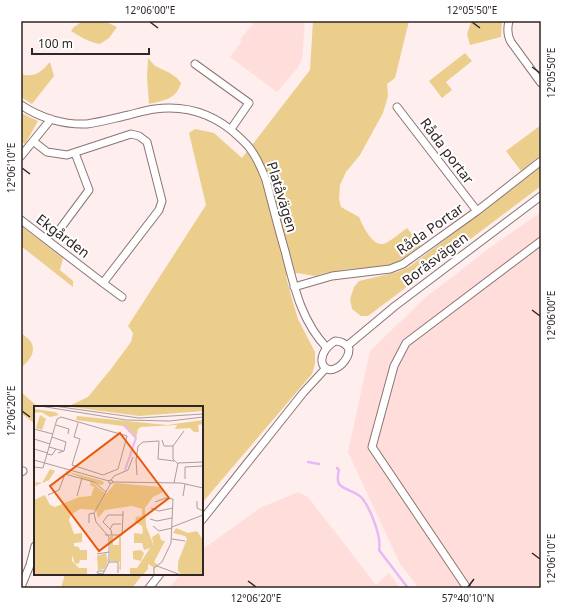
<svg xmlns="http://www.w3.org/2000/svg" width="562" height="609" font-family="'Noto Sans',sans-serif">
<style>
.built{fill:#ffdddb}
.green{fill:#ecce8c}
.lines{fill:none;stroke-linecap:round;stroke-linejoin:round}
.stream{stroke:#e9b9f6;stroke-width:2.5}
.minor-casing{stroke:#8b7574;stroke-width:9}
.minor{stroke:#fff;stroke-width:7}
.ticks{fill:none;stroke:#2f2625;stroke-width:1.5}
.labels{text-anchor:middle;stroke-width:4;stroke-linejoin:round;paint-order:stroke}
.street-label{font-size:14px;fill:#2f2625;stroke:#fff}
.inset-river{fill:none;stroke:#e9b9f6;stroke-width:2}
.inset-road{fill:none;stroke:#ab9e9d;stroke-width:1}
.view{fill:#e8590c;fill-opacity:0.15;stroke:#e8590c;stroke-width:2}
.inset-edge{fill:none;stroke:#2f2625;stroke-width:2}
.neatline{fill:none;stroke:#2f2625;stroke-width:1.5}
.ticks-label{font-size:10px;text-anchor:middle;fill:#2f2625}
</style>
<rect width="100%" height="100%" fill="#feeeed"/>
<path class="built" d="M255,21h50l-3,38 -3,7 -22,26 -47,-35 12,-16 -2,-1z
M541,212v376h-122l-19,-24 -52,-112 22,-101 55,-53 62,-48z
M298,492l10,5 68,88 13,-12 11,15h-231l12,-14h21v-24l58,-42z"/>
<path class="green" d="M83,21h21l13,6 -8,11 -9,6c-10,-1 -21,-8 -29,-13l3,-4z
M313,21h96l-14,57 -8,6 1,12 -5,17 -23,42 -14,17 -6,13 -1,14 2,8 18,10c4,9 14,32 27,26 7,-4 14,-10 21,-15l14,18 -19,13 -8,5 -16,3 -29,2 -24,4 -10,3 -18,-3 -11,3 6,23 6,20 17,33v12l-3,10 -110,129v-96h-135l21,-10 23,-28 20,-27 2,-9 -5,-7 78,-121 -17,-72 6,-4 19,4 28,25 68,-88z
M471,22h31l-1,15 -31,8 -3,-11z
M465,53l7,8 -26,21 6,8 -10,8 -13,-17z
M148,58l7,8 15,7 7,5 4,5c-5,17 -17,17 -32,21l-2,-26z
M50,62l4,14 -22,28 -11,-7v-23c14,4 20,-2 29,-12z
M21,113l17,8 -13,23 -4,-3z
M541,125v30l-20,16 -15,-20z
M541,166v20l-173,130h-7l-9,-7 -2,-10 4,-12 5,-6 38,-9 12,-5z
M21,226l42,32 -3,12 13,11v6l-52,-41z
M21,333c3,2 8,6 10,9 6,11 -3,19 -10,26z
M21,392l17,15h-3v17l-14,-11z
M65,574h78l-11,14h-71z"/>
<g class="lines">
<path class="stream" d="M308,462l11,2
M337,468l2,2c-1,4 -3,11 1,15 6,6 16,6 22,13 8,10 20,39 17,52l29,38"/>
<g class="minor-casing">
<path id="minor" d="M509,21c-2,8 -2,14 2,21l30,41
M195,64l54,39 -18,26
M21,105c19,13 43,20 66,19 14,-2 28,-6 42,-9 8,-2 17,-5 26,-6 32,-4 61,6 84,28 4,4 9,8 12,13 7,9 11,20 15,30 6,23 12,47 19,71 9,35 16,70 42,97
M397,107l80,104
M33,141l14,11 20,3 64,-21 8,2 8,6 15,59 -3,9 -56,73 19,14
M21,156l30,-37
M21,220l82,63
M57,233l32,-43 -14,-37
M294,287l38,-11 58,-7 13,-5 74,-53 64,-50
M335,341c7,0 11,3 14,8 0,6 -2,10 -7,15 -18,17 -31,-8 -7,-23z
M347,346l48,-40 146,-110
M21,472l2,-1
M202,520l101,-127 23,-25
M21,587l9,-22 5,-19
M149,588l11,-14
M467,588l-95,-141 22,-81 12,-23 135,-102"/>
</g>
<use href="#minor" class="minor"/>
</g>
<path class="ticks" d="M150,22l8,6M472,22l8,6M532,67l8,6M22,168l8,6M532,310l8,6M22,411l8,6M532,553l8,6M248,581l8,6M468,587l6,-8"/>
<g class="labels">
<g class="street-label">
<text transform="translate(447 151) rotate(53)" y="5">Råda portar</text>
<text transform="translate(282 197) rotate(73)" y="5">Platåvägen</text>
<text transform="translate(430 229) rotate(-35)" y="5">Råda Portar</text>
<text transform="translate(63 236) rotate(37)" y="5">Ekgården</text>
<text transform="translate(435 259) rotate(-37)" y="5">Boråsvägen</text>
</g>
</g>
<g transform="translate(34 406)">
<rect width="169" height="169" fill="#feeeed"/>
<path d="M30,0h139v5l-64,5zM0,3l21,3 4,3 -9,2 -9,-5 -7,1zM6,9l6,4 -4,11 -6,-2zM43,10l90,9 36,-5v4l-5,1 1,7h-5l-4,-4 -15,1 2,-4 -36,2 -3,2 -2,9 -13,-12 -47,-6zM16,63l5,2 -6,9 -14,6 1,-4 6,1zM28,64l41,11 1,3 -4,1zM57,75l15,13 9,-11 46,4 2,5 -10,5 -8,11 1,18 8,20 -2,-9 7,-4 2,7 4,1 -11,21 4,3 -5,5v-3l-5,-3v5l-5,6h-13v-7h7l13,-20 -6,2 -2,-7h-8v-10l8,1 1,-3 -1,-5 -7,-4 1,-5 6,-1v-7l-10,-3 -27,4 -7,8 -2,-8 -16,-1 -9,6 -2,5 5,14 8,-1v9l-8,1v3l5,1 1,3h7v10h-7l-1,3 -4,1 -3,-9v6l7,7h8v7h-53v-75l11,-5 5,10 5,2 24,-10 12,-1 3,-9 -4,-2zM142,122l12,5 9,-2 6,9v35h-21l-4,-4v-9l9,-23 -2,-3 -12,-3zM76,130h3v9h6v-9h2v34l-2,-1 1,-7 -10,-1zM107,144l3,3 -3,8 -8,-2v-8zM72,147l2,8 -3,8 -7,1 -1,-14z" fill="#ecce8c"/>
<path class="inset-river" d="M90,19l12,13 -11,32"/>
<path class="inset-road" d="M6,0l86,14 44,1 33,-4M20,0l85,12 64,-4M22,19l13,4 -1,5M0,23l19,5M18,31l14,5 -2,9 -6,2M0,33l16,5M128,34l2,6h9M15,41l14,4M0,43l14,4M13,48l5,1 4,-6M0,54l75,21M144,58l-5,-5v-13l11,-15M0,61l9,1 14,-49 4,-2 66,19 -9,33 -15,6 -31,-10 8,-26 -6,-2 4,-14M103,69l-1,-15 2,-14 5,-4 16,-1 -1,18 16,2M151,73v-12l18,-1M75,74l4,1v2h-4zM77,74l3,-4 14,-6 5,-13M79,76l68,1 22,5M140,77l4,-20 25,-1M14,89l11,-5 6,-16 29,8 12,10M43,90l5,-18M149,90l2,-12M163,95v7l6,3M117,102l8,3 14,-3M116,113l7,2 15,-3M55,117v-9l5,-1M119,120l6,5 13,-3M138,121l31,-12M76,123l3,-5h8M71,129h17l1,-20M78,129l-1,-5 -8,-8 5,-7h15v-4M138,133l13,2M63,148l12,-2M75,156h9v11M123,160l24,9M70,165h-6l-1,2 6,1 6,-12v-25l-13,-15 -2,-9 17,-30M120,169v-7l8,-6 9,-19 2,-44 -7,-1 -11,4"/>
<path class="view" d="M86,27l49,65 -70,53 -49,-65z"/>
<rect width="169" height="169" class="inset-edge"/>
</g>
<rect width="562" height="609" fill="none" stroke="#ffffff" stroke-width="44"/>
<path d="M32 48v6h117v-6" fill="none" stroke="#2f2625" stroke-width="2"/>
<text x="38" y="48" font-size="12" fill="#2f2625" stroke="#ffffff" stroke-width="3" paint-order="stroke">100 m</text>
<rect x="22" y="22" width="518" height="565" class="neatline"/>
<g class="ticks-label">
<text x="150" y="14">12°06'00"E</text>
<text x="472" y="14">12°05'50"E</text>
<text transform="translate(551 73) rotate(-90)" y="4">12°05'50"E</text>
<text transform="translate(11 168) rotate(-90)" y="4">12°06'10"E</text>
<text transform="translate(551 316) rotate(-90)" y="4">12°06'00"E</text>
<text transform="translate(11 411) rotate(-90)" y="4">12°06'20"E</text>
<text transform="translate(551 559) rotate(-90)" y="4">12°06'10"E</text>
<text x="256" y="602">12°06'20"E</text>
<text x="468" y="602">57°40'10"N</text>
</g>
</svg>
